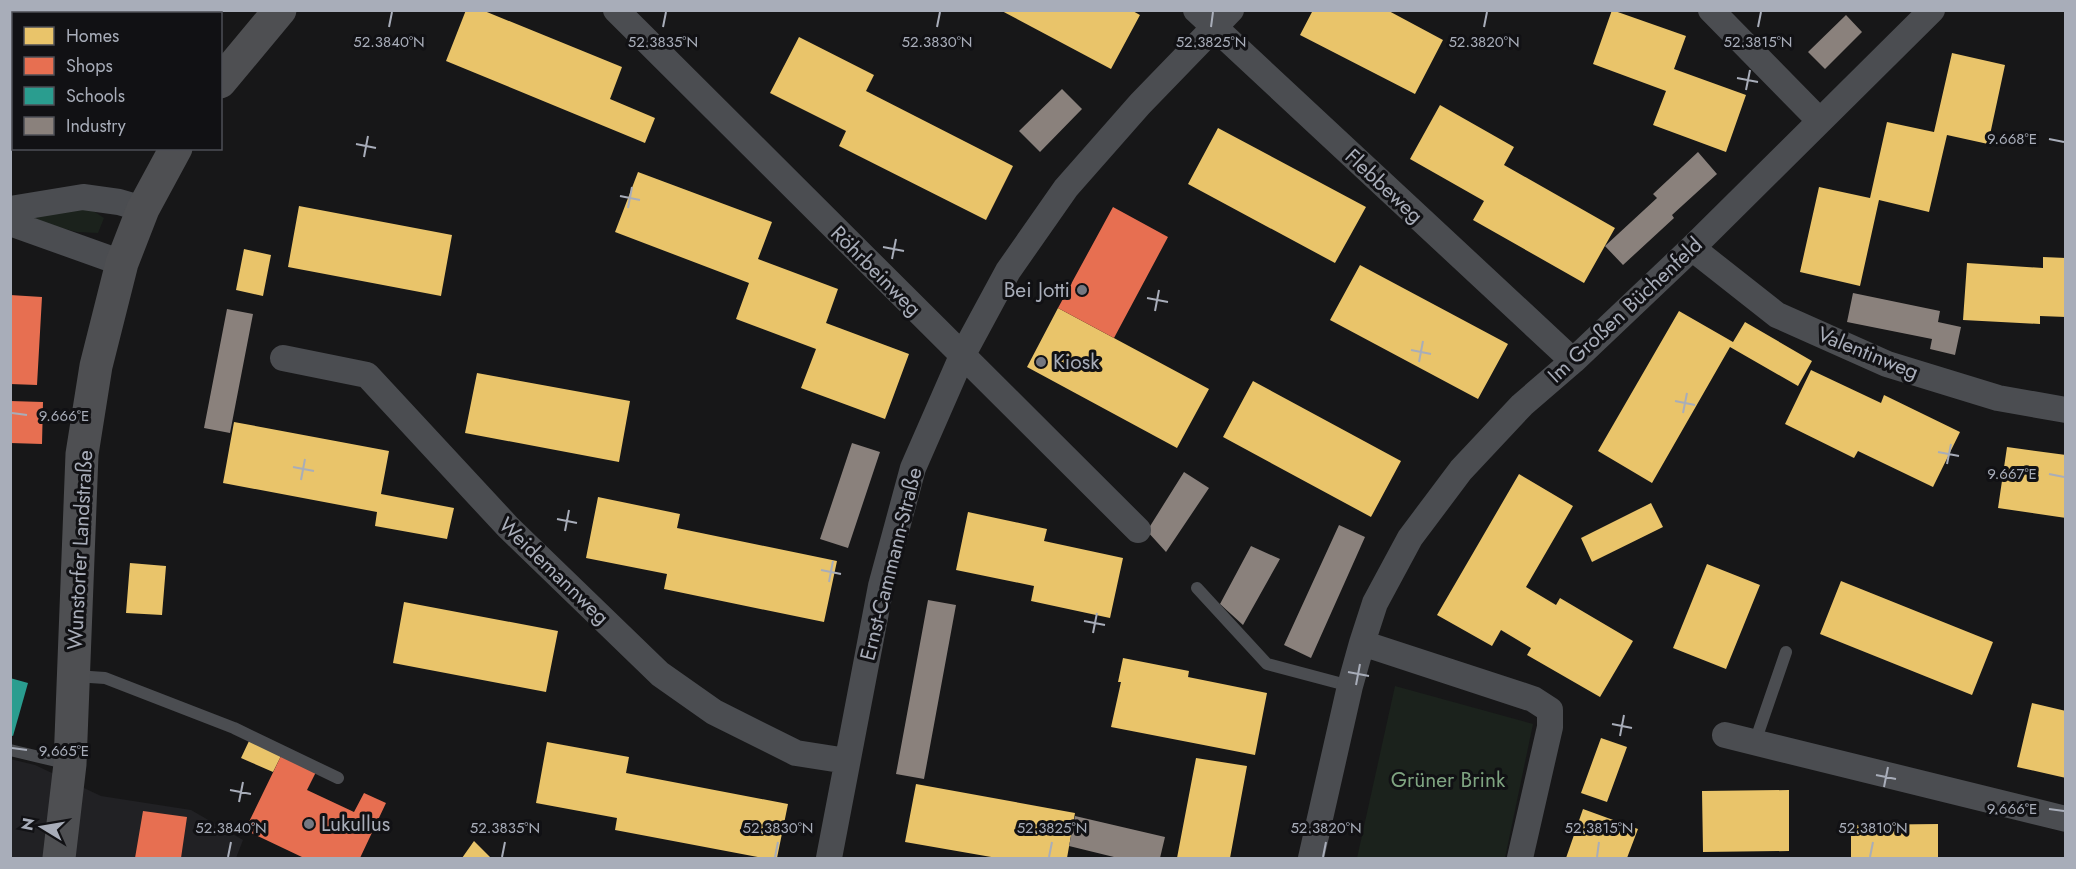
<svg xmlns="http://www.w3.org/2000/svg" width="2076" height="869" font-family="Jost,sans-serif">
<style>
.built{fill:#212124}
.green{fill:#1b221c}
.homes{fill:#e9c46a}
.shops{fill:#e76f51}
.schools{fill:#2a9d8f}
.industry{fill:#8a817c}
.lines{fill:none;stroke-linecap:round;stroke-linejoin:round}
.lane{stroke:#4b4d51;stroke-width:12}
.street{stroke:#4b4d51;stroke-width:26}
.primary{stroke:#4e4f52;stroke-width:33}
.ticks{fill:none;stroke:#a8adb9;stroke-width:2}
.poi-dot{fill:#757881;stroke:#111114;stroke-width:2}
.labels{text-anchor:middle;stroke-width:6;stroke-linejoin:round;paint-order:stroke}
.street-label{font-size:21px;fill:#a8adb9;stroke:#111114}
.poi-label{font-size:21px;fill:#a8adb9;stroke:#111114;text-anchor:start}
.park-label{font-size:21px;fill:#7fa481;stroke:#111114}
.ticks-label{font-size:15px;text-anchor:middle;fill:#a8adb9;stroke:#111114;stroke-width:6;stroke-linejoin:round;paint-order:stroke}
</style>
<rect width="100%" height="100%" fill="#171718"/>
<path class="built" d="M10,759l25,6 66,31 90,14 52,30 -7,18h-225z"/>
<path class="green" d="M74,210h18l12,8 -6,15 -21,-1 -55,-14z
M1395,686l138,38 -28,134h-148z"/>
<path class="homes" d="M160,10h50l-3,4h-44z
M466,10h16l140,57 -12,32 45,19 -10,25 -199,-82z
M1000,10h131l9,5 -29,54z
M1313,10h74l56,30 -28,54 -115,-59z
M1612,10l74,26 -12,33 72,26 -20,57 -73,-27 13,-34 -73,-27z
M799,37l75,38 -8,16 147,75 -27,54 -147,-74 7,-15 -76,-38z
M1952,53l53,12 -17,79 -41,-9 -18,77 -50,-12 -19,86 -60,-14 19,-85 51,11 17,-76 47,10z
M1440,105l74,42 -10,18 111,63 -31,55 -111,-63 11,-19 -74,-42z
M1218,128l148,79 -31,56 -147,-79z
M638,172l134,50 -14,37 80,30 -12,34 83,31 -24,65 -84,-31 15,-39 -80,-30 13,-36 -134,-51z
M299,206l153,29 -11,61 -153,-29z
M244,249l27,6 -8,41 -27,-6z
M2043,257l23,1v59l-26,-1v8l-77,-4 4,-57 76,5z
M1360,265l148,79 -30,55 -148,-79z
M1058,308l151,81 -32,59 -150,-81z
M1679,311l54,31 12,-20 67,39 -14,25 -68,-39 -78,136 -54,-32z
M1811,370l70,33 3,-8 76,37 -27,55 -75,-36 -4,7 -69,-34z
M477,373l153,28 -11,61 -154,-29z
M1253,381l148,80 -30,56 -148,-80z
M234,422l155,29 -8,43 73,14 -7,31 -72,-13 2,-14 -154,-29z
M2007,447l59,8v63l-68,-10z
M1519,474l54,32 -47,81 30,18 4,-7 73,43 -33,56 -73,-42 4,-7 -30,-18 -9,16 -55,-31z
M598,497l82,17 -3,14 160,33 -13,61 -160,-33 3,-15 -81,-16z
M1651,503l12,24 -71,35 -11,-24z
M968,512l79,17 -3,12 79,17 -13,60 -79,-17 3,-15 -78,-16z
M130,563l36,3 -4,49 -36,-2z
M1707,564l53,21 -34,84 -53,-21z
M1841,581l152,61 -21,53 -152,-61z
M404,602l154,29 -12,61 -153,-29z
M1123,658l66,13 -1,6 79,16 -12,62 -144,-28 10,-45h-3z
M2032,703l34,8v67l-49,-11z
M1601,738l26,9 -20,55 -26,-9z
M249,741l32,15 -8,16 -32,-14z
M547,742l82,15 -3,16 162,31 -11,54h-14l-148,-28 2,-12 -81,-15z
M1196,758l51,8 -17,92h-53z
M916,784l159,29 -8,45h-70l-92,-16z
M1789,790v61l-86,1 -1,-61z
M1583,809l55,20 -11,29h-61z
M1938,824v34h-87v-33z
M474,841l17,17h-29z"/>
<path class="shops" d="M1113,207l55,30 -54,101 -56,-30z
M10,295l32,2 -5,88 -27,-1z
M10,401l33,1 -1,42 -32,-1z
M281,756l35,16 -9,18 47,22 10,-19 22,10 -26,55h-56l-59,-28z
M143,811l44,6 -6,41h-46z"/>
<path class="schools" d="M10,678l18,5 -15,53 -3,-1z"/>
<path class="industry" d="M1846,15l16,17 -37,37 -17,-17z
M1062,89l20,20 -42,43 -21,-21z
M1698,152l19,22 -45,41 2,3 -51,47 -18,-19 52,-48 -4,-4z
M1853,293l87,18 -2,11 23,5 -6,28 -25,-6 2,-10 -85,-17z
M227,309l26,5 -23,119 -26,-5z
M852,443l28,9 -32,96 -28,-9z
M1184,472l25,16 -43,64 -19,-21z
M1339,525l26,12 -54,121 -27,-13z
M1251,546l29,13 -37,66 -23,-21z
M928,600l28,5 -32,174 -28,-5z
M1075,816l90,21 -5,21h-42l-49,-12z"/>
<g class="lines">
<path class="lane" d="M1197,588l70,76 83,22
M75,676l30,2 129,50 104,50
M1755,742l31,-90
M10,750l59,14"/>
<path class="street" d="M616,10l522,520
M1196,10l377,351
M1711,10l109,111
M10,209l73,-12 36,5 24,7
M10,223l112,40
M1692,248l85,67 110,49 111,34 68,12
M283,358l84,17 141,152 152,147 54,38 82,41 51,8
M1362,643l171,56 17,11v17l-30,131
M1725,735l341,84
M829,858l52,-272 32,-118 49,-112 46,-85 58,-83 74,-84 91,-94
M1311,858l39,-172 12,-43 13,-40 35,-65 51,-68 61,-65 51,-44 119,-113 240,-238"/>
<path class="primary" d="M220,82l60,-72
M59,858l11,-94 12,-310 14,-88 26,-103 21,-54 33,-61"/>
</g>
<path class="ticks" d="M389,27l3,-15M663,27l3,-15M937,27l3,-15M1211,27l2,-15M1484,27l3,-15M1758,27l3,-15M1737,78l21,4M1746,90l4,-20M2049,139l15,3M356,144l20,4M364,157l4,-21M620,196l20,4M628,208l4,-21M883,247l21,4M892,259l4,-20M1147,298l21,4M1155,311l4,-21M1411,350l20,4M1419,362l4,-21M1675,401l20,4M12,413l15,2M1683,413l4,-20M1938,452l21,4M1947,464l4,-20M293,467l21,4M2049,474l15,3M301,480l4,-21M557,519l20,4M565,531l4,-21M821,570l20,4M829,582l4,-21M1084,621l21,4M1093,633l4,-20M1348,672l21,4M1356,685l4,-21M1612,724l20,4M1620,736l4,-21M12,748l15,2M1876,775l20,4M1884,787l4,-20M230,790l21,4M239,802l4,-20M2049,809l15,2M228,857l3,-15M502,857l3,-15M775,857l3,-15M1049,857l3,-15M1323,857l3,-15M1597,857l2,-15M1870,857l3,-15"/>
<g class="poi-dot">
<circle cx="1082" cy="290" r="6"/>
<circle cx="1041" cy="362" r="6"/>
<circle cx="309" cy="824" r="6"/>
</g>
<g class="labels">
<g class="street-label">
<text transform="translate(1384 186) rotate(43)" y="7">Flebbeweg</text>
<text transform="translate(876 271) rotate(45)" y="7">Röhrbeinweg</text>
<text transform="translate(1625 310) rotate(-43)" y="7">Im Großen Büchenfeld</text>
<text transform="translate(1868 353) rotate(22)" y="7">Valentinweg</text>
<text transform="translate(80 550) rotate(-87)" y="7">Wunstorfer Landstraße</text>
<text transform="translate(891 564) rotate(-76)" y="7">Ernst-Cammann-Straße</text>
<text transform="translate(554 571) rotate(44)" y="7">Weidemannweg</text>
</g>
<g class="poi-label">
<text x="1070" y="297" text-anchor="end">Bei Jotti</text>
<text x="1053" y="369">Kiosk</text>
<text x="321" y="831">Lukullus</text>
</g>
<g class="park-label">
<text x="1448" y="787">Grüner Brink</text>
</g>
</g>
<g class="ticks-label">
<text x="389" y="47">52.3840°N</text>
<text x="663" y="47">52.3835°N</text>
<text x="937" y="47">52.3830°N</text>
<text x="1211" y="47">52.3825°N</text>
<text x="1484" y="47">52.3820°N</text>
<text x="1758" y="47">52.3815°N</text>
<text x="2012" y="144">9.668°E</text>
<text x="64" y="421">9.666°E</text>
<text x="2012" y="479">9.667°E</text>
<text x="64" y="756">9.665°E</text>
<text x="2012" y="814">9.666°E</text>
<text x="231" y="833">52.3840°N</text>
<text x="505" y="833">52.3835°N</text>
<text x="778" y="833">52.3830°N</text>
<text x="1052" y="833">52.3825°N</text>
<text x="1326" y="833">52.3820°N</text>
<text x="1599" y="833">52.3815°N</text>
<text x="1873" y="833">52.3810°N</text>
</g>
<rect width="2076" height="869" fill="none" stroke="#a8adb9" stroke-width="24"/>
<rect x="12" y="12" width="210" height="138" fill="#111114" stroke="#4d4f56" stroke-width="1.5"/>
<rect x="24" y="27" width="30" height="18" fill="#e9c46a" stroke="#4d4f56" stroke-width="1.5"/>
<text x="66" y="42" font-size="18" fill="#a8adb9">Homes</text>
<rect x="24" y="57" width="30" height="18" fill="#e76f51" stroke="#4d4f56" stroke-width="1.5"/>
<text x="66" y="72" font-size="18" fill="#a8adb9">Shops</text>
<rect x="24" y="87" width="30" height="18" fill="#2a9d8f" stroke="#4d4f56" stroke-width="1.5"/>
<text x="66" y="102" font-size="18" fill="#a8adb9">Schools</text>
<rect x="24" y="117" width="30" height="18" fill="#8a817c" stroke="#4d4f56" stroke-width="1.5"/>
<text x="66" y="132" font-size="18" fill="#a8adb9">Industry</text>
<g transform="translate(42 827) rotate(281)" stroke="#111114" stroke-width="4.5" paint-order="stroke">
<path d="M0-4.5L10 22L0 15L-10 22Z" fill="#a8adb9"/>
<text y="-9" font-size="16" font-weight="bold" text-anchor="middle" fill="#a8adb9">N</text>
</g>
</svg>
